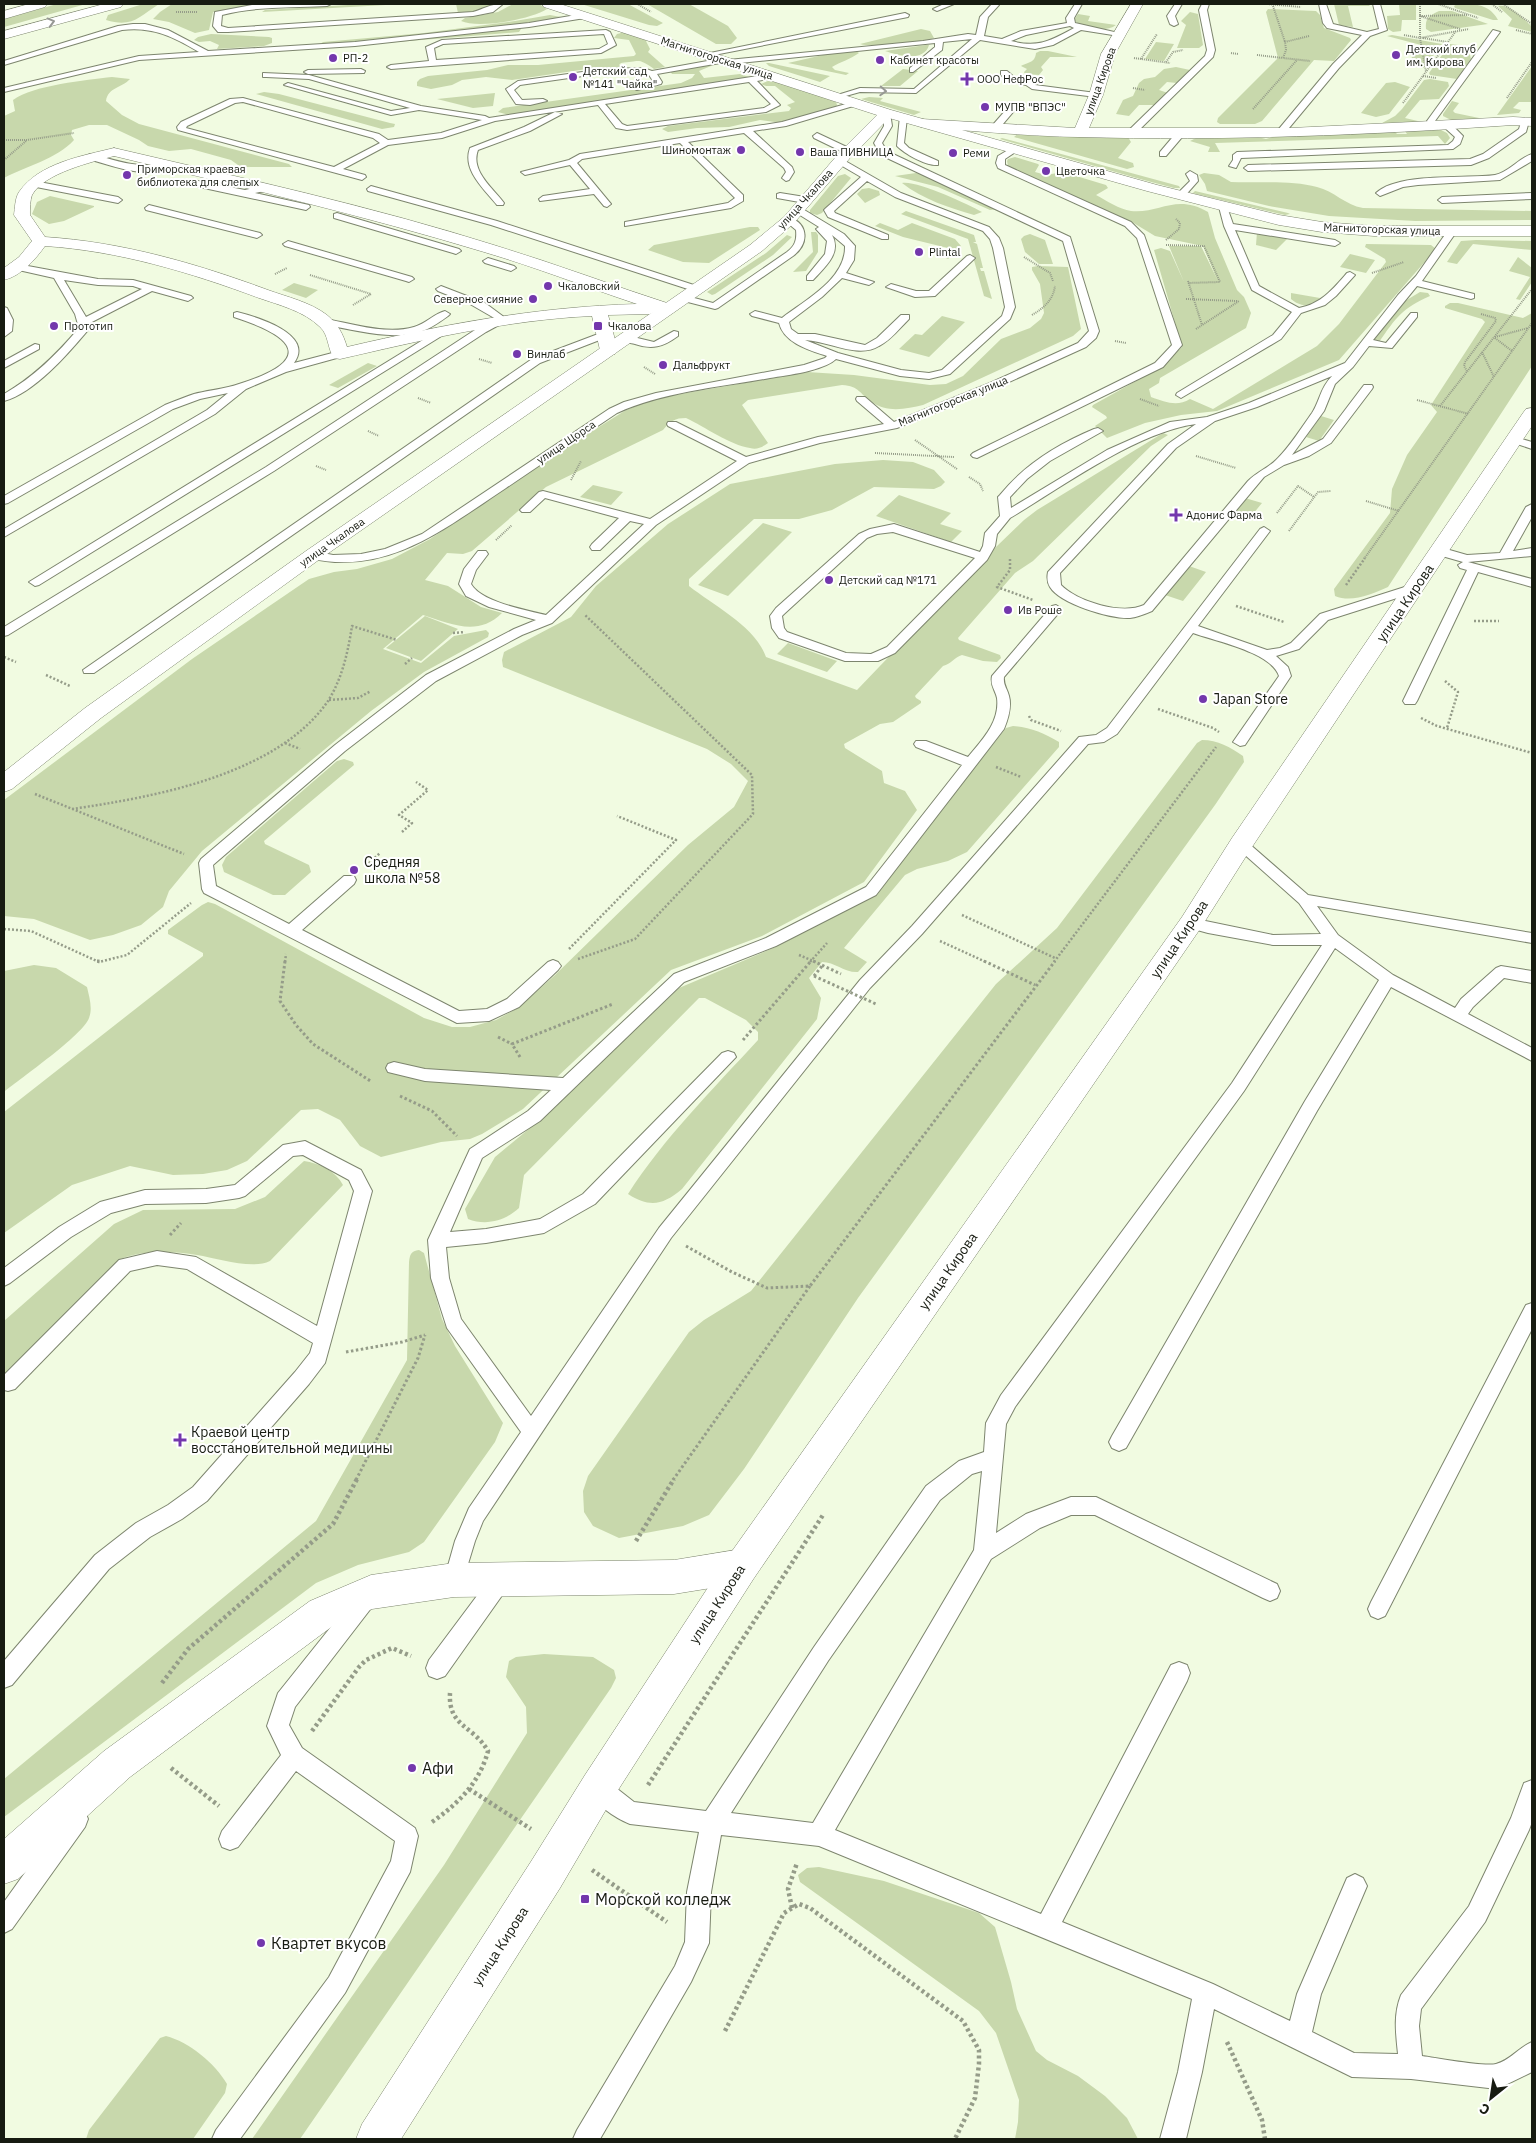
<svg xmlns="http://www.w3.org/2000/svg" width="1536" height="2143" font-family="'IBM Plex Sans',sans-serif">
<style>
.green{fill:#c8d8ac}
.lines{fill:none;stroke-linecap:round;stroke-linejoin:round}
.service-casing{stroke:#7d856e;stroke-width:2}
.minor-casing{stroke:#7d856e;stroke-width:1}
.tertiary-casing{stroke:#7d856e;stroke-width:1}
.secondary-casing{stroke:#7d856e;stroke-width:1}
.trunk-casing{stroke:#7d856e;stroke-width:1}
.path-far3{stroke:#959c89;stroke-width:2;stroke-dasharray:1 1;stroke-linecap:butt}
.path-far2{stroke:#959c89;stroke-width:2.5;stroke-dasharray:2 2;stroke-linecap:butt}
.path-far1{stroke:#959c89;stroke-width:3;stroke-dasharray:2.5 2.5;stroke-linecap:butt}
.path{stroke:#959c89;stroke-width:4.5;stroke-dasharray:3 3;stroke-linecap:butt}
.service{fill:#fff;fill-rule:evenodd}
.minor{fill:#fff;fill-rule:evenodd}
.tertiary{fill:#fff;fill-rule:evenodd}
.secondary{fill:#fff;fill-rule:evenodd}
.trunk{fill:#fff;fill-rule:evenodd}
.path-bridge{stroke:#959c89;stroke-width:3;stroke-dasharray:2.5 2.5;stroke-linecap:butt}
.oneway{stroke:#979894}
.poi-dot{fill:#7337ac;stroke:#fff;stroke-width:2}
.labels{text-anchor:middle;stroke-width:4;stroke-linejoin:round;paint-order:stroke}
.far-poi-label{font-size:11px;fill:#171b11;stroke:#fff;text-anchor:start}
.far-street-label{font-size:11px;fill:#171b11;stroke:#fff}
.street-label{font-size:14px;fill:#171b11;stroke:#fff}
.poi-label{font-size:14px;fill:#171b11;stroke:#fff;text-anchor:start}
.near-poi-label{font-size:16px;fill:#171b11;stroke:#fff;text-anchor:start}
</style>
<rect width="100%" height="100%" fill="#f1fbe1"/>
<path class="green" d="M57,4h29l-82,23v-8z
M143,4h16c-20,13 -27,24 -53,16l2,-5z
M172,4h79l-5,3 -33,5 -4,18 -14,3 -26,-11 -16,-3 7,-7z
M364,4h39l-141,8 3,-2z
M456,4h39l-14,8 -23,1z
M513,4h26l8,5c-15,10 -68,20 -86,12l4,-3 33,-6z
M581,4h47l35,19 -6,3 -8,-1z
M647,4h42l39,22 9,12 -6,6h-15z
M1334,4h34l2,2h-22l5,21 -14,-2z
M1399,4h17v16h-14l-1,11 -8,1 -5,-3 -1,-13 13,-1z
M1457,4c16,0 32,-1 41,16h-5l-38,-12 -1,-2z
M1498,6c12,-2 26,13 34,21v5l-24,-6 4,-7z
M1268,9l48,2 4,4 4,13 26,10 1,2 -17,21 -20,-1 -52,61 -7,3h-35l-3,-2 1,-4 60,-60 -12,-46z
M1439,11h13l36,13 -57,8 -5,-3c-1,-11 3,-13 13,-18z
M1190,12l8,2 5,31 -4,3h-22l9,-23 -5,-4z
M1078,14l12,2 -2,5 28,4c-10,8 -34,4 -42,-5z
M550,15l11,2 -35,6 -173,19 -33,2 3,-2 101,-9 91,-12z
M519,27l2,2 -2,3 -159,13z
M921,29l9,2 4,7c-13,5 -62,10 -74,6z
M625,32l19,5 6,12 -2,3 17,15 -11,2c-16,-11 -13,-8 -33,-6l-2,2 3,2 -3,1h-25l-82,12 -26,-3 -24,3 -10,5 -21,4 -14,-3v-4l3,-3 8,-3 59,-6 21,-5h30l96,-9 2,-2 -7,-14 -15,-2 3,-4z
M211,34l58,3 3,1v5l-8,3 -47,3 2,-4 -9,-4 -11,1 -5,-2 4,-3z
M1392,35l50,9 -18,24 -17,-4 14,-19 -34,-9z
M1156,42l18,2 -10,17 -19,-2z
M1450,44l8,1 12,10 1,4 -14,20 -27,-4 -1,-2z
M926,45h3c-5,18 -32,10 -44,6z
M856,51l3,2c-8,6 -19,9 -27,14l3,3 14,3 -3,2 -58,-12 48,-11z
M1040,51h8l29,6h-27l-9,10 2,3 -4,5 -14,-1 -1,-2 3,-3 -6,-3c7,-4 14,-3 15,-13z
M766,63h3l61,13 -10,6 -51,-16z
M709,64l2,2 -12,5 5,7 36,-4 9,3 -240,38 -11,-3 5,-4 178,-25 11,-5 3,-4h-23l-2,-3z
M1532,66v36h-13l-6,6 8,2 -2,3 -22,2z
M1176,67l14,3 -13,13 -10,-1 -8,8 9,3 -13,12h-16l-10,11 -13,-2 7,-14 10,-4 6,-13 5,-4 11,-2 9,-8z
M903,69l15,2 -18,15h-19z
M112,77l18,2c-8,9 -22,8 -24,22l16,14 17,9 150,40 3,3h-48l-6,-2 -7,-5 -40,-11 -22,2 -21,-5 -9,-6 -32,-15h-18l-17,5 -1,5 3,5c-17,19 -48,26 -70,38v-62l11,-5 -2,-11c21,-15 73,-20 99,-23z
M1430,79l18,3 1,4 -10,13 -19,1 -15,18 17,4 -40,1 13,-7 7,-7 22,-29z
M770,80l8,1 58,21 1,3 -1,2 -54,16 -22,-3 -31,7 -32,1 -29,4 -6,-3 6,-3 121,-15 2,-3 -4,-3 8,-3 -20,-16h-9l-5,-2z
M1395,82l15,5 -21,27 -13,3 -15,-4 25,-30z
M264,92l15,2 111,29 5,1 -1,3 -12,2 -126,-35z
M495,93l-2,13 -20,2 -36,-9z
M869,97l14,1 -3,3 41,11 -7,3 -53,-16z
M1452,101l7,2 -6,8 2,2 29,6 -33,1 -8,-4v-2z
M1441,130l6,3 3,5 -5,6 -7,-8 -223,7 5,9h-12l2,-5 -20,-6 6,-3 58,-2 12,3 10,-3 119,-4 2,2h10l-2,-3z
M1019,133l109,4 3,5 -13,16 15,5 1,4 -7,2 -113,-32z
M1002,138l177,48 1,2h-6l-34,-9 -140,-40z
M1015,157l23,7 1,1 -4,7 11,3 17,-3 43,13 2,3 -12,7c11,6 23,14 35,16 28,3 45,-18 77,1l7,26 22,52 7,7 7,16 -5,15 -86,50 -1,5 -10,6 2,8c14,5 26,10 39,2l23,10 104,-63 22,-22 47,-62 -1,-3 -20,-12 1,-3 65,1 5,4 -97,111 -122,51 -36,4 -36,8 -38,15 -12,-12 12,-8 -1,-2 -14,-9 1,-2 68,-38 21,-20 -28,-97 7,-2 9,3 14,31 -15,-36h32l16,33 -14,-33 -48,-10 -23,-14 -117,-51 -7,-5 -1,-5 1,-2z
M916,173l7,1 74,35 -7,1 -52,-23 -43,-11z
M1204,173l15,2 12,7c27,1 61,-2 86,5 17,4 28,18 46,21l169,3v9l-117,1 -86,-5 -60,-10 -62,-15 -2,-7 -6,-9z
M845,174l6,4 -29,35 -5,2 -7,-2v-3l28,-34z
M902,183c14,-3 66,21 80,29l-8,3c-24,-7 -52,-16 -72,-32z
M869,188l10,3 1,4 -15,8 -8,-9 5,-5z
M1195,191l93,22 2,1 -5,1 -89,-21 -3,-1z
M50,196l44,10v1l-30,14 -15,3 -17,-10 5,-12z
M906,211l68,24 2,7h-3l4,2 6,24h-3l1,3h3l8,28 -8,-3 -16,-57 -67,-25z
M880,223l18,7 14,-7 43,16 6,7 -13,13 -4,-2 8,-8 -49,-12 -28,-11z
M750,227h8l2,3 -51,33 -26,-1 -35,-12 6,-5z
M811,232h5l2,3v17l-12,19 -13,1 20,-20z
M1257,232l30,7 -11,11 -20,-5z
M1030,234l15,6 8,24h-14l-14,-12 -4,-13 3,-3z
M787,235l5,2 -19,18 -58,39 -3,1 -5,-3 59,-39z
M1476,240l56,1v9l-59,-6 -16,20 -10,-2 14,-21z
M1350,254l25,6 -9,13 -26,-6z
M1518,257l14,11v14l-12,18 -4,-1 14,-22 -21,-6z
M1038,266l30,1 13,62 -8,7 -150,69c-16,4 -37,8 -51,-3 -13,-8 -12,-16 -30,-17l-94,15 -6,5 26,38c-5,4 -11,7 -18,5 -20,-3 -45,-21 -64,-30 -11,0 -16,3 -23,12l-117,57 -74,64 -9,3 -16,-1 -22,27 23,6 33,21 21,6c-24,24 -51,11 -79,2l-40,34 38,14 33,-27 32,-6 3,3 -1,4 -64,35 -53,39 -169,140 -33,40 -6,16 -22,18 -28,10 -23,5 -56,-21 -30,-3v-116l188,-141 117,-80 25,-7 23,-3 35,-10 38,-20 148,-99 48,-30 25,-10 18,-4 138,-24 47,3 76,10 16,-1 17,-8 38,-37 29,-11 11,-9 3,-6 -4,-29 -8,-14v-3z
M294,283l24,7 -12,8 -24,-8z
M1420,292l8,1 2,3c-28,12 -34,22 -51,46l-8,-1 34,-40z
M1291,293l29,5 -7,8c-8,0 -15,-1 -22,-7z
M1450,303h8l65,15 9,-5v53l-144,221c-16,7 -36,16 -53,9l-1,-7 56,-76 2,-24 15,-34 30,-43 -6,-7 54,-83 -3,-3 -37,-11v-2z
M942,316l23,6 -36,35 -30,-8 16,-15 7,1z
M368,363l9,3 -39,22 -9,-3z
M1321,416l13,4 -15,21 -13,-4z
M1163,433l5,2 -17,11 -118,115 -18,12 -57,65 1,2 41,15 1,3 -4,4 -14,-1 -21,-6c-7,2 -11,9 -19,11l-28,30 1,2 5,3v2l-28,19 -13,2 -36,20 1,4 37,23 2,12 21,8 12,19 -53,72 -102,54 -91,34 -148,139 -41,25 -12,5 -29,3 -60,15 -21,-11 -20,-26 -22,-11 -17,1 -54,51 -20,9 -24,4 -30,1 -43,-9 -58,19 -68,48v-121l199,-156v-3l-35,-19v-4l34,-25 6,-3 7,2 209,114 28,9h18l26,-7 22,-12 36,-32 134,-131 46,-38 14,-26 -17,-17 -24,-15 -204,-82 -1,-7 2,-8 67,-35 25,-31 72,-62 62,-40 105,-20 48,-4 30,2 21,8 11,12 -4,4 -7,3 -60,-2 -42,23 -33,9h-45l-65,60v7c24,19 67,41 77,71l91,33 111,-116 56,-54 13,-10z
M593,485l30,7 -12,13 -31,-8z
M899,495l52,18 -11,11 22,7 -11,11 -75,-26z
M1245,498l17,5 -14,17 -17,-6z
M763,523l29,9 -64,64 -30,-11z
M1189,566l17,6 -23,29 -18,-6z
M425,616l33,13 -37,32 -35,-13z
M788,643l49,18 -10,11 -50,-18z
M1013,726c17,1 31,7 46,16v5l-92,105 -19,9 -31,8 -12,6 -61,73 23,14 -9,10c-13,1 -23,-10 -36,-10l-13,16 12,20 -4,21 -135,170c-19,16 -32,19 -54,5 36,-56 85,-105 130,-154v-8l-12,-12 -41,-22h-6l-175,177 -5,33c-14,13 -33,18 -51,11l-3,-10 30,-52 47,-39 137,-130 99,-42 98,-53 51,-67 79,-98z
M1202,740c16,0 28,7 41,16l1,6 -29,43 -357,493 -114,171 -35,46 -26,11 -64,12 -26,-12 -9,-14 -1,-21 5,-15 101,-144 15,-12 47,-29 245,-307 61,-56 140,-185z
M344,759l9,3 1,3 -90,76 1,3 44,21 2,7 -26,23h-12l-49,-23 -2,-7 4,-8 111,-96z
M34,965l22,3 31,19c2,9 6,21 2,31 -6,17 -68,60 -85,74v-121z
M304,1161c15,2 32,10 39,24l-73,76c-18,9 -53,-3 -73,-6 -25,-4 -53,-5 -77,4l-116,118v-56l110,-97 29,-14 92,-1 30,-12z
M419,1250l5,3 18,66 13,27 48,77 -8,19 -71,100 -15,10 -51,13 -42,18 -312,234v-38l312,-258 91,-161 2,-98c1,-8 2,-11 10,-12z
M544,1654l49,3 21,13 2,8 -5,10 -311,451h-48l192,-274 83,-132 -1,-26 -20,-30 3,-16 7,-4z
M819,1867l65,14 95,32 16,14 16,55 6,27 19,42 11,9 31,16 27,20 22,22 11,21h-123l3,-17 1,-22 -23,-67 -17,-22 -179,-129 -2,-7 9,-7z
M166,2036c23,6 49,27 61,48l-2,9 -32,46h-107l3,-9 71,-92z"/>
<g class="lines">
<g class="service-casing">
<path id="service" d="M258,4h73l-4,2c-35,2 -71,0 -105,9l-1,11 7,2 245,-16c10,-3 20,-9 30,-8l-10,8 -20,4 -245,16h-10l-5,-6 2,-14z
M944,4h10l-17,7 -4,-2z
M992,4l7,1 -11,12 -4,19 18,3 19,-8 46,-8 -1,-5 9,-14h7l-8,14 1,5 48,11 -4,2 -38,-6 -28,15 -18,4 -55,-9 -64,53 -56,-1 -25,7 -4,-2 29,-9 54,1 58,-50 -29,3 -1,8 -29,22h-3v-4l25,-21v-4l-205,21 -4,-2 -69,12 5,8 -1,2 -24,6 -4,-2 1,-2 19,-5 -4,-6 -7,-3 -38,1 -84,12 -6,5 8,10 21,-1 4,2 -17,4 -14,-1 -10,-15 12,-8 86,-12 39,-1 9,3 72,-13 4,2 195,-19 45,-7 8,1 4,-18zM1070,26l4,2c-24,13 -36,20 -63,13l15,-6z
M1175,4h7l-7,12 3,8 -4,2 -4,-2 -3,-8z
M1202,4h7l-2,6 8,40 -2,7 -79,78h-6v-4l77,-75 2,-6 -8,-40z
M1319,4h7l7,20 34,8 12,-3 -6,-25h7l7,26 -17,6 -31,32 -55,66h-6v-4l55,-66 29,-29 -35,-7 -4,-5z
M905,13l4,2 -1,2 -194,38 -4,-2z
M582,14h3v4l-56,9 -174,19 -216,14 -135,32v-4l135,-32 60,-4c-25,-15 -47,-26 -77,-22l-118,35v-4l114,-35 15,-2h12l23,6 40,21 147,-9 174,-19z
M606,30l4,2 6,13 -15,8 -210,16 -4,-2 4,-2 38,-4 -3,-14 16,-7zM604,34l4,10 -9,5 -163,11 -2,-12 9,-4z
M1493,30l7,2 -65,89 3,6 -1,2h-6l-4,-8z
M361,69l4,2 -1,2 -56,1 -4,-2 4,-2z
M1001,71h6l7,6 18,4 3,4 61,8 4,2 -4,2 -64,-8 -6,-4 -18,-4 -7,-6z
M263,73l46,2 112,31 64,10 4,2 282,-44h3v4l-17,3 23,24 -14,7 -139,18 -11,-2 -18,-23 -103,16 -53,17 -54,7 -45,24 22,6 1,2 -4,3 -184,-50 -1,-3 4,-5 49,-23 13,-1 136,36 9,6 53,-7 41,-13 -63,-10 -28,5 -107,-30 4,-2 103,28 19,-3 -101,-29 -43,-2h-3zM749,82l22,22 -7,4 -137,18 -5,-2 -17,-20zM243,102l130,36 7,5 -46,24 -148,-39 1,-2 48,-23z
M853,102l7,2 -74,22 -33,5 39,36 2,5 -5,8 -3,1 -4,-3 4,-6 -2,-4 -40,-35 -56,9 55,53v6l-12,7 -106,18v-4l103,-19 7,-5 -55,-55 -98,16 -5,4 34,41 -4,3 -3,-1 -10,-12 -54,7 -1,-2 4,-3 47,-7 -20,-24 -45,10 -4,-3 48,-12 11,-6 202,-32z
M1012,103l7,2 -22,26h-6v-4z
M883,111l7,2 2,13 -10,17 3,5 8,6 177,83 29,94 -3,7 -10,9 -88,40 -101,41 -77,15 -71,20 -93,62 -104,98 -30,12 -86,46 -91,70 -132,114 3,21 73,38 55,-48h10l2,4 -2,4 -52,46 157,81 28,-2 20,-10 41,-37 5,-2 5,2 3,4 -3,4 -39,37 -30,14 -32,2 -253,-130 -2,-4 -3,-26 2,-4 134,-114 91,-70 88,-46 22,-9 -47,-13 -23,-11 -7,-12 5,-15 14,-18h8l2,3 -12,16 -5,14c10,18 55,26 75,31l98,-91 -14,-3 -30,29h-8l-2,-3 2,-3 27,-26 -74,-20 -15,14h-8l-2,-2 2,-2 17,-16 4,-1 107,28 87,-58 -69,-35 -1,-2 1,-2h8l70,35 72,-20 66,-13 -27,-23 -1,-2 1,-2h8l29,25 96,-39 88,-40 11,-12 -26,-90 -176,-83 -8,-6 -5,-9 10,-17z
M555,112l7,2 -32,17 -52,19c-8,21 15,38 26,53l-1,2h-6c-13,-16 -35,-35 -27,-57l54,-21z
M900,116l7,2 -3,25 5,5 29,13v4c-12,1 -33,-11 -41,-19z
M1522,119l7,2 -3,11 -37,26 -18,7 -223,6 -4,-3 4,-3 222,-6 13,-5 36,-25z
M1445,124h6l12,12 -3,8 -7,5 -212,9 -5,10 -7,-2 4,-6v-5l4,-3 211,-7 5,-4 2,-4 -10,-9z
M1180,131l4,3 -1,2 -17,20h-6v-4l17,-20z
M817,133l34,16 1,2 -7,2 -31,-15 -1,-2z
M1013,147l7,2 -15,10v6l126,57 13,13 38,110 -19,22 -186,91 -4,-1 -2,-2 2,-2 182,-90 17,-18 -35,-107 -12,-12 -127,-58 -2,-5 2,-7z
M91,154c28,7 48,16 77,8l4,3c-20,17 -61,0 -84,-6v-4z
M1532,154v7l-32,19 -82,5 -15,2 -23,9 -4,-3c23,-21 89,-14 119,-18 13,-2 24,-17 37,-21z
M840,158l61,35 88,34 10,11 4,10 12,59 -5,12 -60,55 -21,5 -29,-3 -64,-17c-13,12 -48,16 -66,19 -49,9 -107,14 -153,35 -37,25 -74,50 -111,75 -61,40 -119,89 -197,70l-2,-3 6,-4 20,4 28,-1 24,-5 37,-15 187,-125 15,-7 32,-9 148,-28 21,-7 2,-2c-18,-6 -43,-13 -48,-33l-27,-7 -2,-2 5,-3 27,7c23,-18 64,-39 63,-72l-13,-11c10,18 -7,32 -19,45h-6v-4l18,-22 2,-13 -11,-12 3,-2 -24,-15v-4h6l43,26 11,12 -1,14 -8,13 28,9 -5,3 -27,-7 -20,19 -33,25 2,7 7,5h17l50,11 12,-7 24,-23h8v4c-10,10 -18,21 -30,27 -21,13 -51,-5 -74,-6l33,13 63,17 28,3 13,-3 60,-54 3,-9 -12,-59 -3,-9 -7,-8 -88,-34 -28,-16 -33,30 1,2 53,22v4h-6l-54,-22 -4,-7 2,-2 35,-31 -24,-14v-4z
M1190,171l7,4 1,6 -15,17h-6v-4l13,-13 -4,-7z
M193,180l52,10 21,-5 3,1v4l-14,3 54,12 1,2 -4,3 -116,-25 -1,-2z
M34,181l84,16 4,3 -4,3 -87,-17 -1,-2z
M371,186l126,35 203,66 2,2 -5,3 -3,-1 -203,-66 -123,-34 -1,-2z
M780,193l25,4 4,3 -4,3 -28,-5v-4z
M1532,193v6l-90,4 -4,-3 4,-3z
M1223,204l4,3 6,17 102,16 5,3 -5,3 -100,-16 24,56 40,22c22,-4 34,-19 48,-35l3,-1 5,3 -19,21 -11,9 -24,8 -20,26 -100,59 -5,-3 1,-2 96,-58 19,-23 -40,-22 -28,-64 -5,-19z
M149,205l111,28 2,2 -5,3 -111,-28 -1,-2z
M337,213l122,36 2,2 -5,3 -3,-1 -119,-35v-4z
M789,217c20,7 20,27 4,39l-75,52 -3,1 -35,-9v-4l3,-1 30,8 74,-51c8,-6 10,-12 9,-22l-12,-10z
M1452,228l5,3 -35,50 52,13v4l-3,1 -54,-13 -44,54 13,3 25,-30h6v4l-25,31 -23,-2 -16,21 -18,17 -11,27 -32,44 31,-16 41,-54h8l1,2 -1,2 -41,54 -22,13 -25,9 -20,12 -112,134c-7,3 -15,6 -22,7 -19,1 -70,-14 -80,-31 -3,-5 -3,-10 -2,-15l120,-128 28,-20c-59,8 -134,63 -186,94l-13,16 -2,12 -8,14 -92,93 -17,8h-33l-66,-23 -7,-10 -2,-12 6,-8 83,-74 11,-5 24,-5 86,28 3,-6 2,-13 15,-17 -2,-19 2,-2c25,-31 58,-51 94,-66l4,-1 5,3 -53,30 -23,18 -17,18 1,11 96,-58 63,-28 37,-5 42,-14 96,-40 53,-68 18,-19 33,-47zM1332,376c-12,12 -12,25 -20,37 -10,14 -23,35 -36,47 -8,8 -19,12 -28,21l-104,124c-22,10 -66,-3 -83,-20l-1,-12 116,-125 39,-27 42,-14zM893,532l82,26 -88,89 -16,7 -25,-1 -59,-21 -3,-4 -2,-12 2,-2 83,-76 10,-4z
M288,241l124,36 2,2 -5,3 -3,-1 -121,-35 -2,-2z
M970,255l5,3 -2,2 -38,36 -20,1 -29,-10 5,-3 25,7h13l38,-35z
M488,258l26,8 2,2 -5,3 -26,-8 -2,-2z
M17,264l81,15 35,1 58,16 2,2 -5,3 -36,-10 -64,33v6c-20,24 -54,63 -84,71v-7c30,-17 53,-40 75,-66l-4,-14 -21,-36 -40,-9 -2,-2zM64,280l34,5 35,1 9,3 -56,28z
M441,286l44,17 23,17 -22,12 -212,139 -266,164 -4,1v-9l262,-160 212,-139 18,-9 -26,-15 -32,-13 -2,-2z
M4,307l3,1 6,12 -1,11 -8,6z
M445,311l5,3 -2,2c-7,5 -15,11 -23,14 -31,12 -68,0 -99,-5l-5,-3 5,-3c27,5 61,16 88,8 11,-3 20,-13 31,-16z
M237,312c20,5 78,22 57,51l46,-12 5,3 -1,2 -58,16 -40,17 -31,25 -211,123v-8l203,-119 21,-17 -28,6 -27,10 -165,94 -4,1v-8l161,-91c10,-4 20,-8 29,-11 15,-4 31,-5 45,-10 76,-24 57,-47 -5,-67v-4z
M444,327l5,3 -1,2 -409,253 -4,1 -6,-4z
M606,331l4,1v4l-70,27 -446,310h-10l-1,-3 449,-311z
M674,331l4,1v4c-15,11 -26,14 -43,8 -5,-1 -11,-2 -15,-6l5,-3 29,7z
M35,344l4,1v4l-35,19v-7z
M1515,437l17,5v7l-21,-7 -1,-2 1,-2z
M1532,504v13l-19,34 19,-3v8l-64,6 64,17v8l-54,-15 -61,129 -2,3h-10l-2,-3 64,-131 -7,-2 -2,-3 5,-3 -28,-8 -2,-3 6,-4 28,8 33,-2 26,-46z
M1264,527l6,4 -72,95 69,24 13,-2 11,-5 29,-29 91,-29 4,-1 6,4 -2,3 -91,29 -29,29 -23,7 12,11 3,9 -46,69 -5,1 -7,-4 46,-66c-8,-24 -64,-35 -86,-43l-76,101 -13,8 -16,2 -166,190 -52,54 -199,250 -188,283 -8,20 -14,46 -7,3 -7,-3 -3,-7 11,-39 14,-33 52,-76 -74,-104 -16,-50 -3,-38 42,-91 58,-38 23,-21 -126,-9 -37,-9 -2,-4 2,-4 6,-2 31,7 138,9 111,-104 92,-36 100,-51 96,-122 -46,-18 -2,-3 2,-3h10l42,16c14,-17 32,-35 29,-59 -2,-9 -7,-12 -5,-22l60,-70 4,-1 6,4 -58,68c-1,8 3,11 5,19 3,11 -1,23 -5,33l-128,166 -100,51 -92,36 -144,139 -58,37 -32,74 36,-3 54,-10 43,-25 139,-141 6,-2 6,2 2,4 -141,147 -51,29 -58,10 -40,4 3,31 12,41 70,97 128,-188 201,-248 52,-54 167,-189 17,-2 11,-7 153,-199z
M1241,839l5,2 62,54 224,38v10l-215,-37 21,29 55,40 62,33 6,-9 35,-31 5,-2 31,5v12l-28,-5 -31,29 -5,7 64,34v13l-141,-74 -74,124 -191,337 -7,3 -7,-3 -3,-6 3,-6 193,-335 74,-121 -44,-32 -91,143 -229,316 -9,17 -10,109 30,-19 45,-17h25l181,87 3,7 -3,7 -7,3 -7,-3 -168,-83h-24l-31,13 -49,31 -156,271 206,84 130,-249 8,-3 8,3 3,8 -3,8 -125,241 151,62 77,37 7,-27 50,-116 8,-4 8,4 4,8 -46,108 -9,38 42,21 44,1c-2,-20 -5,-39 3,-59l68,-89 42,-88 13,-35 8,-3v42l-3,8 -44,92 -64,87 -2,17 3,30c15,2 62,11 74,8 15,-4 23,-17 36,-22v30l-35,17 -86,-10 -59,-2 -138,-68 -12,63 -16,67h-26l18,-67 14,-73 -373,-153 -98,-11 -10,57 -2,51 -18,39 -91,157h-27l4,-9 98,-164 10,-24 2,-50 12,-60 -69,-8c-15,-6 -37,-21 -43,-36l3,-8 8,-3 8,3 28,22 72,9 108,-164 112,-161 33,-25 25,-9 2,-29 15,-28 231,-312 90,-138h-49l-65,-12 -22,-6 -3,-4 3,-4 5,-1 82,17 48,-1 -22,-31 -63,-56 -2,-3 2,-3zM982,1471l-8,79 -161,273 -82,-10 97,-152 112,-161 32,-26z
M305,1141l56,29 11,21 -47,172 -16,21 -102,117 -25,18 -32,18 -41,32 -97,116 -8,3v-27l91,-106 41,-32 32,-18 25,-18 102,-115 15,-19 3,-10 -126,-74 -30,-4 -27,6 -115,118 -7,2 -4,-1v-15l115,-115 38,-9 39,6 121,69 37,-135 -5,-11 -46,-25 -10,1 -48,40 -6,2 -33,5 -61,1 -34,9 -40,24 -61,46 -6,3v-18l55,-41 41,-25 45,-12 61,-1 29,-4 48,-40z
M1532,1303v26l-147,287 -7,3 -7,-3 -3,-7 3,-7 155,-297z
M501,1570l7,3 3,7 -3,7 -63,89 -8,3 -8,-3 -3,-8 3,-8 65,-87z
M365,1590l7,3 3,7 -3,7 -77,100 -6,18 13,23 113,80 3,8 -8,36 -65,121 -105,146h-28l4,-9 113,-153 62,-116 4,-20 -99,-70 -58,76 -8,3 -8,-3 -3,-8 3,-8 59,-76 -14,-29 11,-33 80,-100z
M77,1808l8,3 3,8 -3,8 -73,102 -8,4v-31l65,-91z"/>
</g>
<g class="minor-casing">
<path id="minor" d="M1131,4h12l-28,50 -12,41 -14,33h202l222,-11 19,1v8l-19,-1c-144,10 -289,16 -434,12 -52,-1 -105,-6 -158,-10l-7,-4 7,-4 154,9 14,-33 12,-41z
M114,148c128,30 257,58 383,98 59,18 117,40 176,59l2,4 -2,4 -6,1 -10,-3 -7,3 -42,1 10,35 -3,4 -6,1 -6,-1 -3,-4 -8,-34c-86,4 -169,24 -252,43l-6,-1c-7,-10 -5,-23 -14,-31 -16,-16 -41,-22 -61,-29 -70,-26 -140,-47 -214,-52 -10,14 -24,30 -41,34v-12l15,-11 13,-16 -18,-26c1,-7 1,-17 5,-23 20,-29 63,-36 95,-44zM114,156c124,30 248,59 370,96 51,15 102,35 153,52 -101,3 -192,20 -290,43 -4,-13 -9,-23 -20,-32 -17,-13 -40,-18 -59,-25 -73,-27 -146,-48 -223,-53l-15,-22c0,-6 0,-15 2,-20 12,-22 60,-33 82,-39z
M742,1549l12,5 5,12 -5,12 -12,5 -68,11 -220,3 -82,12 -38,16 -204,152 -112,102 -14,5v-45l100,-88 206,-150 61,-26 83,-12 220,-3z"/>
</g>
<g class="tertiary-casing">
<path id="tertiary" d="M1532,408v18l-282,424 -50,79 -446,649 -143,223 -51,87 -159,251h-45l6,-15 170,-264 53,-85 145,-221 452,-637 50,-79 291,-425 3,-4z"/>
</g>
<g class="secondary-casing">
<path id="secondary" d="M542,4h18l331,106 266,75 122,30 43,7 52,4h158v10h-158l-52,-4 -43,-7 -132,-34 -258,-73 -39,40 -56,65 -32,28 -442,308 -219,159 -89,71 -8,3v-20l81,-64 221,-157 444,-306 34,-28 56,-65 37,-37 -333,-108z"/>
</g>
<g class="trunk-casing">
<path id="trunk" d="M29,4h18l-2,3 -41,12v-8z
M104,4h19l-2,3 -117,32v-8z"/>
</g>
<path class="path-far3" d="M637,4l14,8
M1267,4l34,3
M1420,4v34l6,33
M1438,4l40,14
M1492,4l10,8
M1503,4l29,20
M1273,6l12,36
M176,12h21
M1460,29l-40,-13 48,-1
M1516,30l16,4
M1404,35l16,3 49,-9
M1309,36l-24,6 1,8 -3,8 27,3
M1423,38l24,4
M1231,53l7,1
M1257,55l26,3
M1134,58l36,5
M1141,59l16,-25
M1166,62l7,-10 10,-2
M1423,76l13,2
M1133,88l12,2
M1507,98l25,-36
M1403,103l53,-72
M1253,109l44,-49
M4,140h23l47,-7
M4,160l22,-19
M1166,240l13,-11 1,-6 -4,-4
M1166,245l38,1 16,36 -32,1
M1024,257l26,16 3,8
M1372,273l32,-11
M275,274l12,-6
M310,275l61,19
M1188,281l14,44
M1186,299l51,2
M353,305l18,-11
M1032,315c12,-7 21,-15 23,-29
M1196,329l43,-28
M1495,337l33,-9
M1495,338l17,13
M1115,341l11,2
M1482,352l12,25
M479,359l13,4
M644,367l11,7
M1467,371l-3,-5 1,-4 31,-41 -1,-3 -14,-4
M418,398l13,5
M1140,399l19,7
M1417,400l52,14
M1440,406l92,-117
M368,431l11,5
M915,440l42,29
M875,453l79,4
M1196,456l40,12
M316,466l10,4
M969,477l11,7 3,7
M571,480l10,-19
M1366,501l33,10
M1277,513l21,-27 16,11
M1289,531l29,-39 13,-1
M496,540l16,-15
M1364,559l168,-236"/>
<path class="path-far2" d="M1010,559v11l-13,17 36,13
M1346,585l19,-27
M1236,606l48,16
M1474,621h25
M453,633l12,-1
M4,657l12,5
M405,664l7,-6
M46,675l24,11
M1445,681l13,11 -11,36
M329,700l29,-2 13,-7
M1158,709l55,19 6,4
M1029,716l2,4 30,11
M1421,718l16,8 95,27
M285,743l15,6
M996,767l25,10
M35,794l149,60
M72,809c82,-12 205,-34 256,-108 14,-22 20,-49 24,-75l45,14
M402,832l10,-9 -13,-8 29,-25 -12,-8
M366,866l14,-13
M962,915l93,43
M4,929l27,2 68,31 28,-7 64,-52
M940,941l46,21
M569,949l107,-109 -59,-24
M799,955l17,7
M578,959l57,-20 118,-125 -1,-39 -167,-160
M285,962l1,-8
M810,962l17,-19
M1054,962l162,-215"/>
<path class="path-far1" d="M97,961h5
M285,961l-5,40 16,24 17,19 59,38
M813,961l28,13
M984,961l51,24
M814,976l8,-10
M498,1037l14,7
M743,1040l68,-79
M520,1057l-8,-13 101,-40
M400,1096l32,15 25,25
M170,1235l11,-12
M686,1246l46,26 35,16 43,-2 245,-325
M346,1352l56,-10 23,-7
M356,1480l62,-122 7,-23
M673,1480l137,-194"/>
<path class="path" d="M636,1541l38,-62
M162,1683l26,-34 145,-125 24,-45
M312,1731l47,-64 7,-7 26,-12 19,8
M171,1768l48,38
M648,1785l175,-270
M469,1789l62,40
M432,1822c26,-18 48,-40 56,-71 -15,-26 -40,-24 -38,-58
M592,1870l75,52
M792,1908l-4,-19 9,-26
M725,2031l59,-118 15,-9 11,4 153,113 16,29v14l-4,34 -20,41
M1227,2042l35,78 3,19"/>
<use href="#service" class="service"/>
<use href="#minor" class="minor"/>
<use href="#tertiary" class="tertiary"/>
<use href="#secondary" class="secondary"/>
<use href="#trunk" class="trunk"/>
<path class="path-bridge" d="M814,976l62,28"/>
</g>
<defs><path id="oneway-chevron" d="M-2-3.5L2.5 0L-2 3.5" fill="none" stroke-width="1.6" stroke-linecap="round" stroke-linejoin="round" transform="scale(1.25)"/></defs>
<g class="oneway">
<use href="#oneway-chevron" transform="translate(51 22) rotate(-15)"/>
<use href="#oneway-chevron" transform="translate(883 91) rotate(3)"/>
</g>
<g class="poi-dot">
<circle cx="1396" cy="55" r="5"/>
<circle cx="333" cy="58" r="5"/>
<circle cx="880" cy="60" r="5"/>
<circle cx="573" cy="77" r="5"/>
<path d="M964.5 71.5h5v5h5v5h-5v5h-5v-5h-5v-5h5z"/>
<circle cx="985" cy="107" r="5"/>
<circle cx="741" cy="150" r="5"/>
<circle cx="800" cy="152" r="5"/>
<circle cx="953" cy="153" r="5"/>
<circle cx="1046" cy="171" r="5"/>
<circle cx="127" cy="175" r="5"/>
<circle cx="919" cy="252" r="5"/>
<circle cx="548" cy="286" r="5"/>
<circle cx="533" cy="299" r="5"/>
<circle cx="54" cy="326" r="5"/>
<rect x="593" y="321" width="10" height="10" rx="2.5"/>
<circle cx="517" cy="354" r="5"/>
<circle cx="663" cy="365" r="5"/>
<path d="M1173.5 507.5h5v5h5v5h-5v5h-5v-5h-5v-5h5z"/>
<circle cx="829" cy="580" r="5"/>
<circle cx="1008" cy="610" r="5"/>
<circle cx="1203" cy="699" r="5"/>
<circle cx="354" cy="870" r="5"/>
<path d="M177.5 1432.5h5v5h5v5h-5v5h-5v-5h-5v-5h5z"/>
<circle cx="412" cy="1768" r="5"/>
<rect x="580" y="1894" width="10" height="10" rx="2.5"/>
<circle cx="261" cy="1943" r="5"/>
</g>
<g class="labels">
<g class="far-poi-label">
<text x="1406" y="53">Детский клуб<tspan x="1406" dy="13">им. Кирова</tspan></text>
<text x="343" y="62">РП-2</text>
<text x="890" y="64">Кабинет красоты</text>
<text x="583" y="75">Детский сад<tspan x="583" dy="13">№141 "Чайка"</tspan></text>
<text x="977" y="83">ООО НефРос</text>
<text x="995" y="111">МУПВ "ВПЭС"</text>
<text x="731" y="154" text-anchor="end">Шиномонтаж</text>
<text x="810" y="156">Ваша ПИВНИЦА</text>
<text x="963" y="157">Реми</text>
<text x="137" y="173">Приморская краевая<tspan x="137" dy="13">библиотека для слепых</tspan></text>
<text x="1056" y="175">Цветочка</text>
<text x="929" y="256">Plintal</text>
<text x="558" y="290">Чкаловский</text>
<text x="523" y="303" text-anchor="end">Северное сияние</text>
<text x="64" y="330">Прототип</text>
<text x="608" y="330">Чкалова</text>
<text x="527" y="358">Винлаб</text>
<text x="673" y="369">Дальфрукт</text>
<text x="1186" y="519">Адонис Фарма</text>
<text x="839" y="584">Детский сад №171</text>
<text x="1018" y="614">Ив Роше</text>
</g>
<g class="far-street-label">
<text transform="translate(717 58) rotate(18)" y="4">Магнитогорская улица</text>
<text transform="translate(1100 81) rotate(-70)" y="4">улица Кирова</text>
<text transform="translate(805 199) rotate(-48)" y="4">улица Чкалова</text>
<text transform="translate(1382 229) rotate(2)" y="4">Магнитогорская улица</text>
<text transform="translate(953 401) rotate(-22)" y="4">Магнитогорская улица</text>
<text transform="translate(566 442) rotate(-34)" y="4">улица Щорса</text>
<text transform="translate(332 542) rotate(-35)" y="4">улица Чкалова</text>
</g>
<g class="street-label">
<text transform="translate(1405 603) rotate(-56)" y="5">улица Кирова</text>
<text transform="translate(1179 939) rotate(-56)" y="5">улица Кирова</text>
<text transform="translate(948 1271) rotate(-55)" y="5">улица Кирова</text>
<text transform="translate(717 1604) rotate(-57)" y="5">улица Кирова</text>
<text transform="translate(500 1946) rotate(-57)" y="5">улица Кирова</text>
</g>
<g class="poi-label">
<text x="1213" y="704">Japan Store</text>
<text x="364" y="867">Средняя<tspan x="364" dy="16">школа №58</tspan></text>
<text x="191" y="1437">Краевой центр<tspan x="191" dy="16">восстановительной медицины</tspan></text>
</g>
<g class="near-poi-label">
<text x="422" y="1774">Афи</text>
<text x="595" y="1905">Морской колледж</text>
<text x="271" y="1949">Квартет вкусов</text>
</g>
</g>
<rect width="1536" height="2143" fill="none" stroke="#171b11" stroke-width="10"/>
<g transform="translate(1491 2098) rotate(210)" stroke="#ffffff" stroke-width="4" paint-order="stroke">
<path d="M0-4L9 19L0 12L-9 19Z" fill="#171b11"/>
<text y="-8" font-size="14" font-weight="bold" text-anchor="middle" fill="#171b11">С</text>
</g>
</svg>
